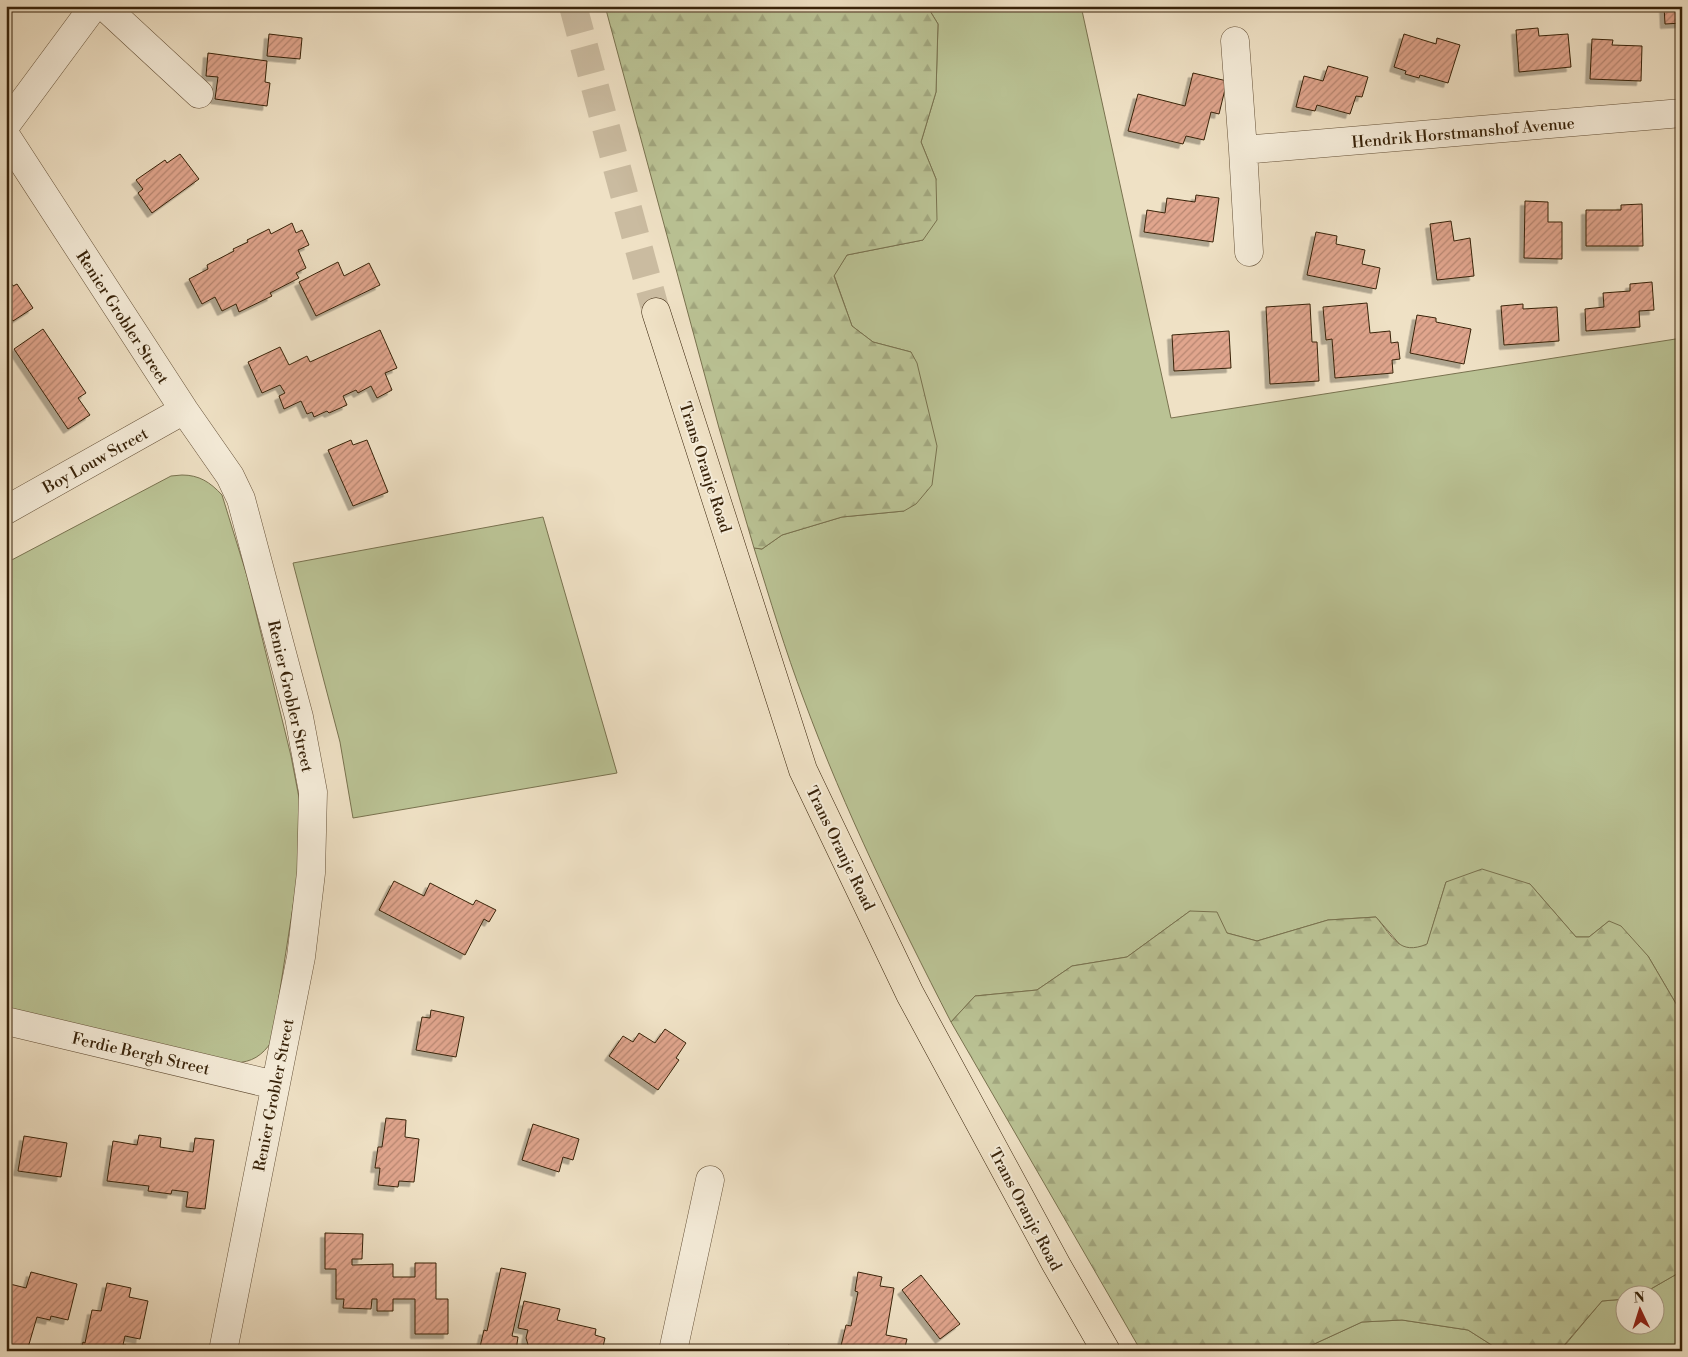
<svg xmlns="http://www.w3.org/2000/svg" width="1688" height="1357" font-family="'Libre Bodoni',serif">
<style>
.grass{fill:#bac294;stroke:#79724f}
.forest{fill:url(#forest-firs);stroke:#79724f}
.building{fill:url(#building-hatch);stroke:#38230a;filter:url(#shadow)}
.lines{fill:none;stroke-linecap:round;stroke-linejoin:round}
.major-tunnel{stroke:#cabba0;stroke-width:28;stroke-dasharray:28 14;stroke-linecap:butt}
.minor-casing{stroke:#665239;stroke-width:29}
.major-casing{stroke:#38230a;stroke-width:29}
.minor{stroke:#f5ecd9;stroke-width:28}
.major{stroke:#efe1c5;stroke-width:28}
.labels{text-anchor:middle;stroke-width:4;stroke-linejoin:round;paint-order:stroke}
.street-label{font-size:16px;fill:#38230a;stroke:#f5ecd9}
</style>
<defs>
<pattern id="forest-firs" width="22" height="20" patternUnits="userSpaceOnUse" patternTransform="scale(1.25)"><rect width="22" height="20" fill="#bac294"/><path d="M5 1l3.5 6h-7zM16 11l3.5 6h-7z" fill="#a1a67e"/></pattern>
<pattern id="building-hatch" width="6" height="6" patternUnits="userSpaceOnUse" patternTransform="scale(1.25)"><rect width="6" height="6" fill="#e0a58d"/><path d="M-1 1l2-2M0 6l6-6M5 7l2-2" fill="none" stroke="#b78671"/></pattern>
<filter id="shadow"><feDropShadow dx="-4.5" dy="4.5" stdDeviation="0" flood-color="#0004"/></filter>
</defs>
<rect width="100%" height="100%" fill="#efe1c5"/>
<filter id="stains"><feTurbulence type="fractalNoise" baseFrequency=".004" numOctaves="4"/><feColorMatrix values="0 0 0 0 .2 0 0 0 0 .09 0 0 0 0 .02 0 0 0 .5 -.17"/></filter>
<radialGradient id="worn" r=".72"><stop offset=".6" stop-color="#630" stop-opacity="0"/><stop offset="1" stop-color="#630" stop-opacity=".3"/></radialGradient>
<path class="grass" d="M927,6h154l90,412 511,-80v676l-34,-58 -39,-35 -20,16h-13l-46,-53 -84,-2 -19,63 -13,4 -12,-2 -26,-30 -48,3 -71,21 -30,-8 -37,-22 -63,46 -55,9 -35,24 -62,6 -24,26c-54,-105 -106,-211 -147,-322 -19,-50 -34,-101 -50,-152l8,1 20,-14 60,-18 62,-6 7,-159 -38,-10 -21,-16 -18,-51 13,-20 76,-15 13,-61 -15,-37 15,-50 2,-68z
M182,475c17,0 28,7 40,20l25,81 44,180 9,47 -1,65 -27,173c-10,15 -20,21 -37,22l-229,-55v-445l165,-87z
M543,517l74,256 -264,45 -13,-76 -47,-179z
M1682,1271v80h-122l42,-50 23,-2 1,25h30v-30h-14z
M1402,1320l66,10 33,21h-202l63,-29z"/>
<path class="forest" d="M605,6h322l11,18 -2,68 -15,50 15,37 1,41 -14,20 -76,15 -13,21 18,50 21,16 38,10 6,11 20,83 -5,39 -16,19 -12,7 -62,6 -60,18 -20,14 -8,-1 -35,-120z
M1482,869l48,15 46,53h13l20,-16 12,5 27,30 34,58v257l-40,23h-16l-1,5 -23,2 -43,50h-58l-33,-21 -66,-10 -40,2 -63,29h-158l-190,-329 24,-26 62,-6 35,-24 55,-9 63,-46 27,1 10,21 30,8 71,-21 48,-3c17,20 23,39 51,27l19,-62z"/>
<path class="building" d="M1664,6h18v17l-17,1z
M1538,28l1,8 29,-2 3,33 -52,5 -3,-42z
M269,34l33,4 -2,21 -33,-3z
M1404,34l32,10 1,-6 23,7 -12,38 -28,-8 -1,3 -14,-4 1,-3 -12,-4z
M1592,39l21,1 -1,5 30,1 -1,35 -51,-2z
M208,53l59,8 -2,21 5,1 -3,23 -52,-7 3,-22 -12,-1z
M1328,66l40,11 -6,20 -6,-1 -6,18 -33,-9 -2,6 -19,-4 8,-31 19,5z
M1193,73l34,8 -8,33 -8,-2 -7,28 -18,-4 -3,8 -55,-13 10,-37 47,12z
M180,154l19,25 -47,34 -14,-20 5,-4 -7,-9 29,-20 2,3z
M1196,195l23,3 -6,44 -69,-10 3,-22 18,3 2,-15 28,4z
M1525,201l23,1v20h14v37l-38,-1z
M1642,204l1,42h-57v-36h35v-5z
M1451,221l3,20 16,-3 4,38 -37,4 -7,-56z
M292,223l4,10 6,-3 7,15 -11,5 8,18 -10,5 3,5 -29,15 2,3 -33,16 -3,-8 -14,7 -7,-14 -13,7 -13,-25 19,-10 -1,-4 27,-14 -1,-2 15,-7 -1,-2 22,-11 2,5z
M1316,232l21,4 -1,8 29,6 -3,14 18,4 -4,21 -69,-14z
M338,262l6,14 25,-13 11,22 -64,31 -17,-34z
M6,275l7,11 4,-2 16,24 -20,13 -7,-10z
M1652,282l2,28 -15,1 1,16 -54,4 -1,-22 19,-2 -1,-14 27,-2v-7z
M1367,303l3,30 20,-2 1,12 7,-1 2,17 -8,1 1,13 -58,5 -3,-39 -6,1 -3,-33z
M1310,304l2,38h5l2,39 -49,3 -4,-77z
M1523,304v5l34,-2 2,34 -55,4 -3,-39z
M1417,315l19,3v4l35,7 -7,35 -54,-11z
M43,329l43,64 -8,5 12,17 -22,14 -54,-80z
M380,330l17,38 -12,5 7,17 -15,8 -6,-12 -13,7 -2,-3 -13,6 4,9 -18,8 -2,-2 -13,6 -2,-5 -5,2 -6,-13 -17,8 -5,-13 6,-3 -5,-8 -18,8 -14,-31 32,-15 9,18 18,-9 3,6z
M1229,331l2,37 -57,3 -2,-36z
M351,440l2,5 14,-5 21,52 -35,14 -25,-56z
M394,881l30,15 6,-13 43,22 3,-5 20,10 -7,12 -5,-3 -19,36 -86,-45z
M431,1010l33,7 -8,40 -40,-7 6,-33 8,1z
M665,1029l21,14 -10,15 3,2 -21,30 -49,-34 14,-20 10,6 6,-9 16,10z
M386,1118l20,2 -1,17 14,2 -5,43 -15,-1 -1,6 -20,-2 2,-17h-5l3,-21h4z
M533,1124l46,15 -6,21 -10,-3 -4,15 -37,-12z
M139,1135l22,3 -1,9 33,5 2,-14 19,2 -9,69 -19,-2 2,-15 -16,-2 -1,4 -23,-3 1,-5 -42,-5 6,-40 24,4z
M24,1136l43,7 -6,34 -43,-6z
M325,1233l38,1 -1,25h-10v6l41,-1v13h22v-14h21v36h12v35h-33v-35h-22v12h-16v-12h-5l-1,10 -28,-1 1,-9h-8v-30h-11z
M501,1268l25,5 -14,63 6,1 -2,14h-37l5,-21 3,1z
M31,1272l46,12 -9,36 -17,-4 -1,4 -13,-3 -10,34h-21v-68l20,5z
M858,1272l24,5 -2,9 14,2 -8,47 21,4 -3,12 -64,-1 6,-25 5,1 7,-34 -3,-1z
M921,1275l39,49 -20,15 -38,-49z
M107,1283l24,5 -2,9 19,4 -8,38 -15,-3 -2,9h3l-1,6h-44l2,-9 2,1 7,-33 9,1z
M524,1301l36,8 -3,11 39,9 -1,6 10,3 -3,13h-63l-10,-3 -3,-10 2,-8 -10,-2z
M788,1345l24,6h-25z"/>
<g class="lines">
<path class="major-tunnel" d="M573,6l83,306"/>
<g class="minor-casing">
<path id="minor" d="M104,6l95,88
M1235,41l8,109 6,102
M6,125l88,-119
M6,136l178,274 46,66 11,23 58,218 14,75 -2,81 -10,84 -78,394
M1243,150l439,-37
M6,510l178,-100
M6,1021l269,64
M673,1351l37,-171"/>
</g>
<g class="major-casing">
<path id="major" d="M656,312l147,458 107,224 146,270 50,87"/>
</g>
<use href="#minor" class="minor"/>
<use href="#major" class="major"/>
</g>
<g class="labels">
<g class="street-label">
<text transform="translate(1463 132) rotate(-5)" y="6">Hendrik Horstmanshof Avenue</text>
<text transform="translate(123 317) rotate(57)" y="6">Renier Grobler Street</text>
<text transform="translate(95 460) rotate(-29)" y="6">Boy Louw Street</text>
<text transform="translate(706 467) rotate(72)" y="6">Trans Oranje Road</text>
<text transform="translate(291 696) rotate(77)" y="6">Renier Grobler Street</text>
<text transform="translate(841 848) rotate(64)" y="6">Trans Oranje Road</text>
<text transform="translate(141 1053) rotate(13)" y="6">Ferdie Bergh Street</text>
<text transform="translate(273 1095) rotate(-79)" y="6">Renier Grobler Street</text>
<text transform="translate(1026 1209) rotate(62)" y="6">Trans Oranje Road</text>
</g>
</g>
<rect width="1688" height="1357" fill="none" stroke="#efe1c5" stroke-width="25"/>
<rect x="8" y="8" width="1673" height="1342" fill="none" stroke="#38230a" stroke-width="2.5"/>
<rect x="12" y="12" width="1663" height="1332" fill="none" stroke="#38230a"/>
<g transform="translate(1640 1310) rotate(356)"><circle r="24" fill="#f5ecd9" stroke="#a99c86"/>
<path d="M0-4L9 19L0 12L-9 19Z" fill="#8f2418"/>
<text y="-8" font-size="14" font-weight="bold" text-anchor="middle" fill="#38230a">N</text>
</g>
<rect width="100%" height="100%" filter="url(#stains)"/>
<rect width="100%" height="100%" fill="url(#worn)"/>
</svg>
